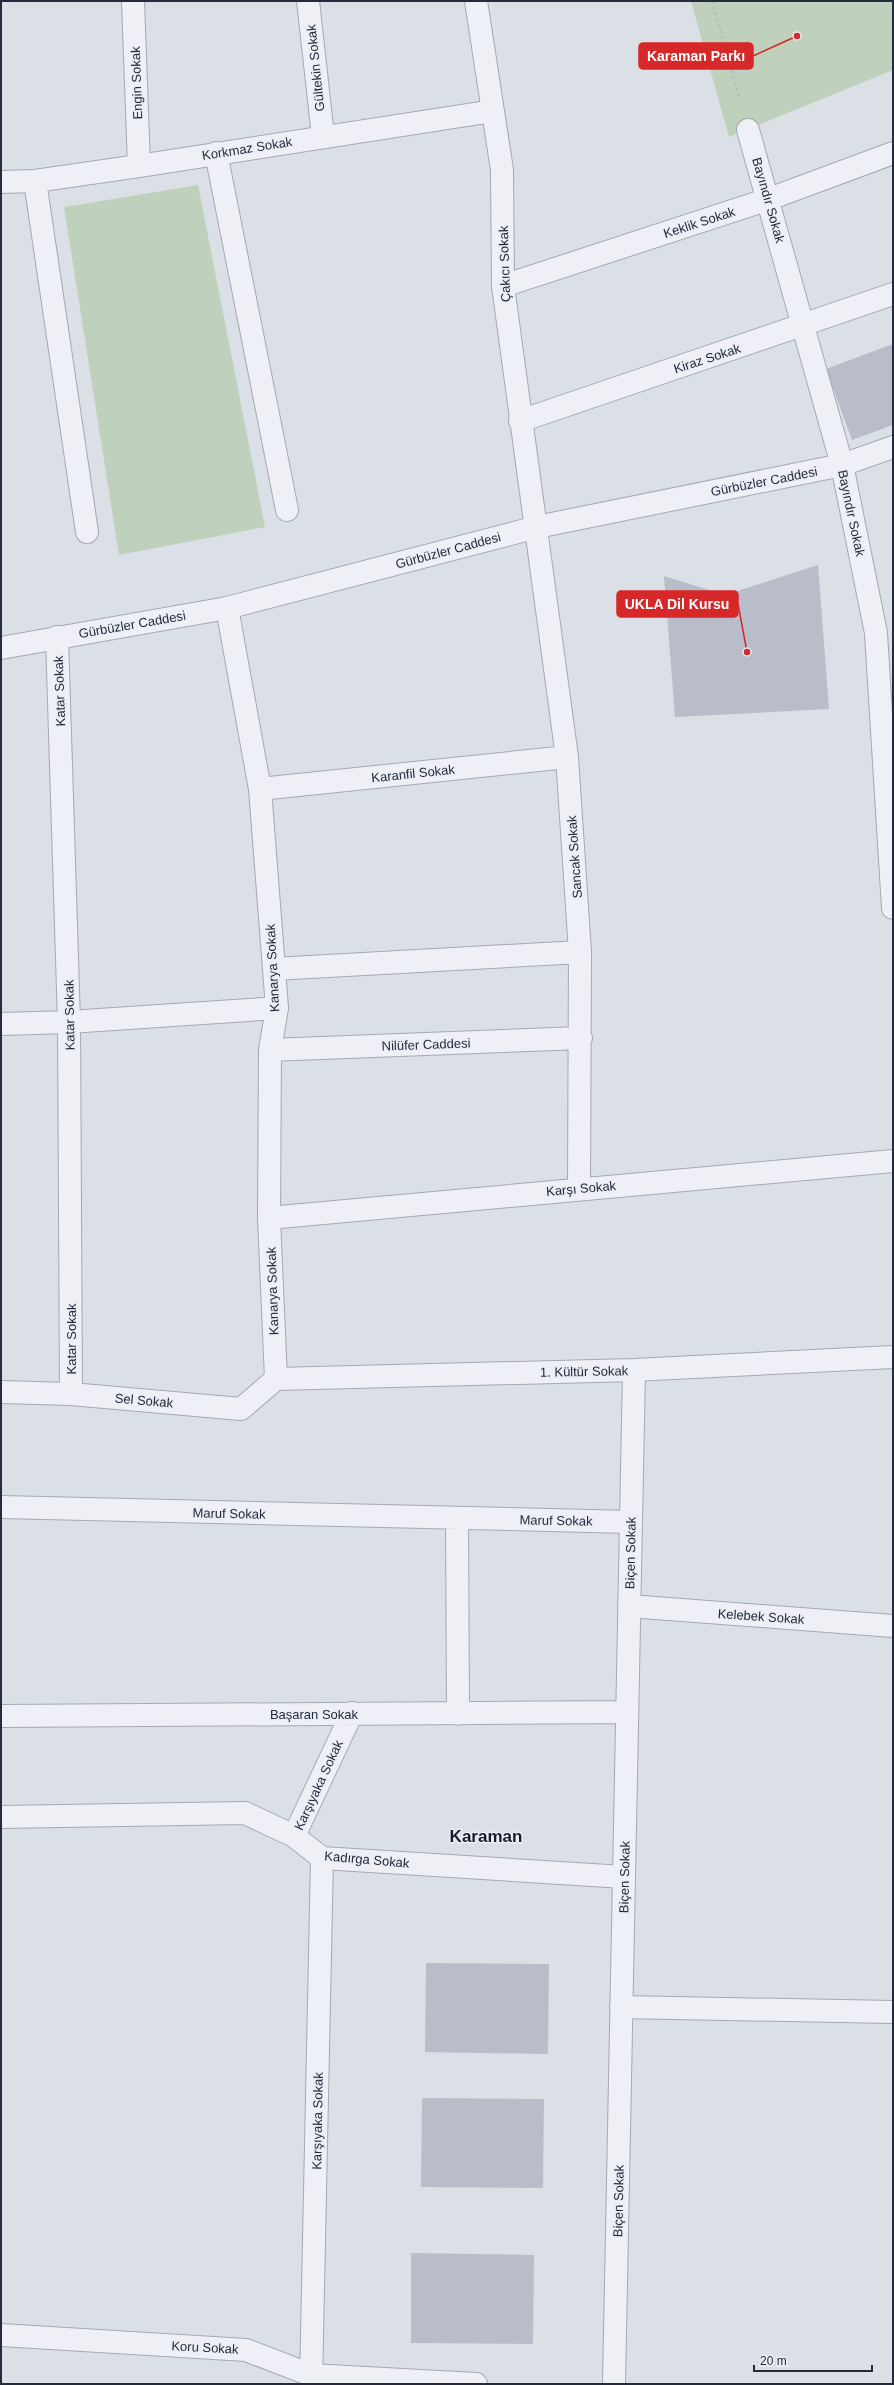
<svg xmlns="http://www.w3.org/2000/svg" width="894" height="2385" font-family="Helvetica,sans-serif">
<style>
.green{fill:#bfd1bc}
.building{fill:#b8bdc9}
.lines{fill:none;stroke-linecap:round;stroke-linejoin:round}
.minor-casing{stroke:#a4a9b3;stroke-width:24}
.tertiary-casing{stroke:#a4a9b3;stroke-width:24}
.path{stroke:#babdc5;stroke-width:2.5;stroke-dasharray:3 3;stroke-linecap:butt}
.minor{stroke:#eef0f5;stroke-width:22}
.tertiary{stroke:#eef0f5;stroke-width:22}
.labels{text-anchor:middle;stroke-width:3;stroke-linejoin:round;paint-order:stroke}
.street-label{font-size:13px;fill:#252b3d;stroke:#eaeef4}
.district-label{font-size:17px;font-weight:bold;fill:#171d2d;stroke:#eaeef4}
.leader{fill:none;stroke:#d62828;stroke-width:1.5}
.callout-dot{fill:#d62828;stroke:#eaeef4;stroke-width:1.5}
.callout{fill:#d62828;stroke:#d62828;stroke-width:1.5}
.callout-label{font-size:14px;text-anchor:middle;font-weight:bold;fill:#fff}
</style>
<rect width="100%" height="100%" fill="#dbdfe6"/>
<path class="green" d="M691,1h202v69l-164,67z
M198,185l67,342 -146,28 -55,-348z"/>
<path class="building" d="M893,344v81l-41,15 -26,-71z
M818,565l11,144 -154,8 -11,-141 61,19z
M426,1963l123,1 -1,90 -123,-2z
M422,2098l122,1 -1,89 -122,-1z
M411,2253l123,2 -1,89 -122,-1z"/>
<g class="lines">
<g class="minor-casing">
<path id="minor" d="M133,1l6,165
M308,1l15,135
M476,1l26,169 1,116 64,471 13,195 -1,236
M748,130l94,335 34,168 17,275
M216,153l71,357
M35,181l52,351
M1,182l34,-1 104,-15 354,-55
M503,286l266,-87 124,-46
M520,421l373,-127
M227,608l33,181 17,219 -7,42 -1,168 7,161
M57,637l12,385 2,372
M260,789l307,-32
M274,969l306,-17
M1,1024l68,-2 208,-14
M270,1050l311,-12
M269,1218l624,-57
M276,1379l358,-9 259,-13
M1,1392l70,2 170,15 35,-30
M1,1507l630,15
M457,1518l1,196
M629,1606l264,20
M1,1716l626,-4
M1,1817l244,-4 49,23 28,22 302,19
M294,1836l58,-123
M621,2007l272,5
M1,2335l245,15 65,25 165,9
M311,2384l11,-526
M614,2384l20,-1014"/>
</g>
<g class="tertiary-casing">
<path id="tertiary" d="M1,648l226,-40 310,-81 305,-62 51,-18"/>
</g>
<path class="path" d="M712,1l28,99"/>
<use href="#minor" class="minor"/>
<use href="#tertiary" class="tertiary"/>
</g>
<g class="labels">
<g class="street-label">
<text transform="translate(315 68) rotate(-96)" y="5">Gültekin Sokak</text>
<text transform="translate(136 83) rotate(-92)" y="5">Engin Sokak</text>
<text transform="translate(247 148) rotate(-9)" y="5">Korkmaz Sokak</text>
<text transform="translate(769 200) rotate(74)" y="5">Bayındır Sokak</text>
<text transform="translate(699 222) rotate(-18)" y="5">Keklik Sokak</text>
<text transform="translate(504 264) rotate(-92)" y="5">Çakıcı Sokak</text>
<text transform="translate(707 358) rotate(-18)" y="5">Kiraz Sokak</text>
<text transform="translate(764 481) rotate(-11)" y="5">Gürbüzler Caddesi</text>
<text transform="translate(852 513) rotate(78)" y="5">Bayındır Sokak</text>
<text transform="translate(448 550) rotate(-15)" y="5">Gürbüzler Caddesi</text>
<text transform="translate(132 624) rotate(-10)" y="5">Gürbüzler Caddesi</text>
<text transform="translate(59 691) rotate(-92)" y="5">Katar Sokak</text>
<text transform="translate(413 773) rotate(-6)" y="5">Karanfil Sokak</text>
<text transform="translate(574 857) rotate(-94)" y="5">Sancak Sokak</text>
<text transform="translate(272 968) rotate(-93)" y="5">Kanarya Sokak</text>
<text transform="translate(69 1015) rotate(-91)" y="5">Katar Sokak</text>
<text transform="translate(426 1044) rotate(-2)" y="5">Nilüfer Caddesi</text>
<text transform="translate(581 1188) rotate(-5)" y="5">Karşı Sokak</text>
<text transform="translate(272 1291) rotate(-92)" y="5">Kanarya Sokak</text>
<text transform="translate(71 1339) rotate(-90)" y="5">Katar Sokak</text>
<text transform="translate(584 1371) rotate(-1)" y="5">1. Kültür Sokak</text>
<text transform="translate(144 1400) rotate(5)" y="5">Sel Sokak</text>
<text transform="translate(229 1513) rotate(1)" y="5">Maruf Sokak</text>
<text transform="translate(556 1520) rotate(1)" y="5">Maruf Sokak</text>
<text transform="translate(630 1553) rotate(-89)" y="5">Biçen Sokak</text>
<text transform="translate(761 1616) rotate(4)" y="5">Kelebek Sokak</text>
<text x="314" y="1719">Başaran Sokak</text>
<text transform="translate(318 1785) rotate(-65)" y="5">Karşıyaka Sokak</text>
<text transform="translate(367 1859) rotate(5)" y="5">Kadırga Sokak</text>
<text transform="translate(624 1877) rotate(-89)" y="5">Biçen Sokak</text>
<text transform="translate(317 2121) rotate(-89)" y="5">Karşıyaka Sokak</text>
<text transform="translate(618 2201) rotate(-89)" y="5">Biçen Sokak</text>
<text transform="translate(205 2347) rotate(3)" y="5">Koru Sokak</text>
</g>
<g class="district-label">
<text x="486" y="1842">Karaman</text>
</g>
</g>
<path class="leader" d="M797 36L753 56M747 652L738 604"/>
<g class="callout-dot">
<circle cx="797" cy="36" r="4"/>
<circle cx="747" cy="652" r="4"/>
</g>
<g class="callout">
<rect x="639" y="43" width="114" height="26" rx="4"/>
<rect x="617" y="591" width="121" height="26" rx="4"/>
</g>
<g class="callout-label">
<text x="696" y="61">Karaman Parkı</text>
<text x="677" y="609">UKLA Dil Kursu</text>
</g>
<rect width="894" height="2385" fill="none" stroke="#252b3d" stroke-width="4"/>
<path d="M754 2365v6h118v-6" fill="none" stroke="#252b3d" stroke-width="2"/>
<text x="760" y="2365" font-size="12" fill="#252b3d" stroke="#eaeef4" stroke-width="3" paint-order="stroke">20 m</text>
</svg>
